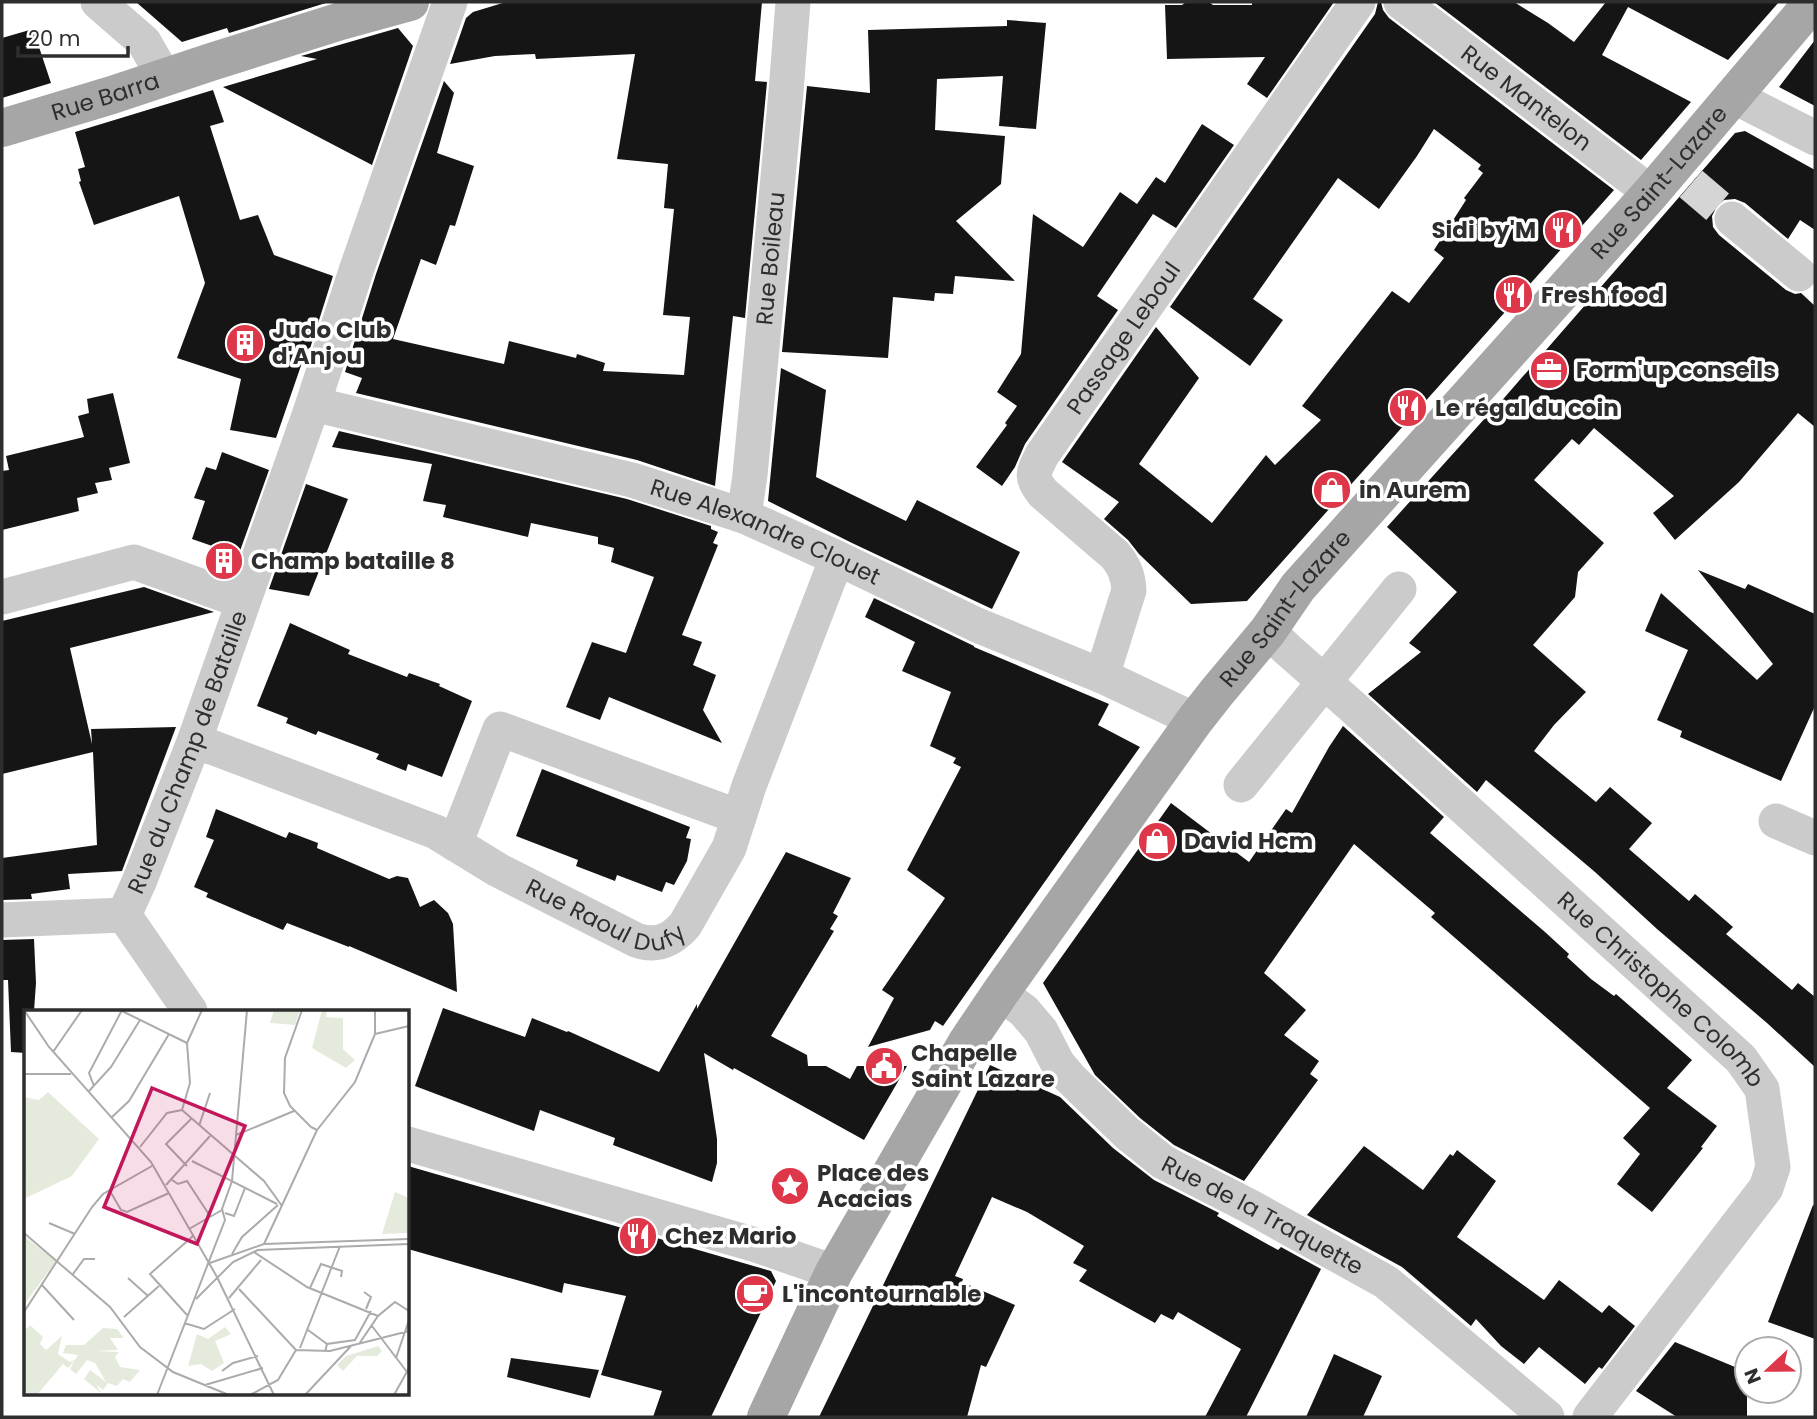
<svg xmlns="http://www.w3.org/2000/svg" width="1817" height="1419" font-family="Poppins,sans-serif">
<style>
.building{fill:#151515}
.lines{fill:none;stroke-linecap:round;stroke-linejoin:round}
.minor-tunnel{stroke:#d5d5d5;stroke-width:35;stroke-dasharray:35 18;stroke-linecap:butt}
.minor{stroke:#cbcbcb;stroke-width:35}
.major{stroke:#a6a6a6;stroke-width:38}
.labels{text-anchor:middle;stroke-width:7;stroke-linejoin:round;paint-order:stroke}
.street-label{font-size:23px;fill:#2e2e2e;stroke:#fff}
.poi-label{font-size:23px;font-weight:bold;fill:#2e2e2e;stroke:#fff;text-anchor:start}
.inset-road{fill:none;stroke:#ababab;stroke-width:2}
.view{fill:#c2185b;fill-opacity:0.15;stroke:#c2185b;stroke-width:3.5}
.inset-edge{fill:none;stroke:#2e2e2e;stroke-width:3.5}
</style>
<rect width="100%" height="100%" fill="#fff"/>
<path class="building" d="M136,2h193l-100,31 -2,-5 -45,14z
M506,2h256l-7,79 12,1 -22,236 -12,-2 -18,170 -78,-26 -281,-67 6,-15 -17,-6 31,-98 68,-193 10,12 -17,60 37,13 -19,60 -5,-1 -14,40 -15,-6 -28,80 111,25 5,-23 67,17 1,-4 28,9 -2,8 81,4 6,-58 -27,-2 11,-106 -10,-1 4,-44 -51,-5 18,-105 -99,5 -1,-5 -40,2 -45,8 16,-46 7,-6z
M1186,2h23l4,3h39v-3h82l-67,96 -20,-14 18,-27 -98,2 -2,-54h17z
M1378,2h3l2,8 6,8 225,172 -367,411 -56,3 -52,-50 -11,-14 -24,-21 15,-17 -57,-40 94,-135 43,51 -60,86 73,59 54,-68 9,10 46,-45 -19,-14 90,-115 17,12 35,-45 -10,-8 32,-50 -2,-2 19,-25 -5,-4 3,-4 -47,-36 -17,27 -38,53 -41,-31 -85,121 30,21 -33,46 -80,-59 205,-293z
M1434,2h80l34,21 26,19 32,-40h173l-51,58 -100,-53 -26,48 89,47 -50,58z
M1007,20l39,3 -10,106 -37,-3 4,-50 -66,3 -2,51 70,6 -4,48 -45,37 59,60 -60,-5 -2,18 -18,-1 -1,8 -41,-4 -5,61 -106,-6 25,-266 63,7 -2,-63 139,-4z
M398,28l15,18 -41,119 -149,-78 94,-28 -16,-3z
M33,29l18,54 -49,15v-60z
M1815,40v66l-36,-19z
M213,90l11,32 -14,4 30,94 18,-5 16,40 59,21 -26,82 -3,-1 -28,81 -46,-8 11,-51 -64,-21 28,-75 -26,-87 -85,29 -15,-43 2,-1 -3,-12 7,-2 -10,-35z
M1202,124l32,21 -58,83 -23,-14 -56,82 21,14 -93,134 -10,23 -13,19 -26,-19 31,-42 -2,-2 12,-17 -20,-14 24,-38 12,-140 50,33 37,-55 17,12 19,-27 9,6z
M1745,131l70,39v60l-15,-10 -12,19 -43,-36 -10,-4 -11,1 -7,6 -5,10 1,11 6,8 67,55 9,4 6,-1 14,13v121l-17,-14 -59,69 -64,58 -22,-27 21,-17 -80,-68 -15,17 -7,-6 -38,41 70,63 -26,29 -3,25 -42,48 53,47 -32,33 -20,26 62,51 14,-15 42,36 -23,26 60,52 6,-7 38,33 -7,7 66,56 6,-7 17,14v70l-48,-44 -110,-94 -62,-57 -109,-92 -9,12 -109,-98 53,-42 -12,-9 48,-51 -70,-65 109,-121 2,-1 237,-272z
M781,368l45,22 -10,87 90,44 11,-21 103,52 -28,57 -140,-66 -84,-42z
M113,393l17,70 -21,5 3,12 -17,3 3,10 -21,5 2,13 -77,19v-59l7,-1 -3,-14 78,-19 -6,-21 11,-3 -2,-14z
M339,431l288,68 84,27v3l7,3 -5,11 5,2 -36,90 20,7 -9,23 23,10 -13,35 19,33 -113,-46 -9,23 -34,-13 26,-65 34,11 28,-76 -43,-15 3,-14 -16,-4v-7l-67,-14 -3,14 -85,-20 3,-12 -23,-4 9,-37 -100,-17z
M222,452l47,18 -38,106 -20,-8 7,-20 -26,-9 13,-38 -11,-3 12,-31 10,3z
M306,484l42,15 -39,97 -40,-7z
M1698,570l47,19 3,-5 67,30v92l-34,75 -101,-44 2,-6 -25,-11 31,-70 -43,-19 16,-38 96,87 16,-16z
M144,587l70,25 -144,36 22,96 -1,-15 85,-2 -54,144 -54,3 2,15 -39,5 1,5 -30,1v-42l95,-13 -4,-93 -91,22v-153z
M874,598l100,48v1l135,57 -11,21 42,22 -197,279 -8,-5 -5,9 -62,17 26,-49 -12,-8 63,-92 -38,-28 54,-103 -8,-4 3,-5 -26,-12 21,-54 -49,-21 13,-29 -50,-25z
M290,623l60,27 -2,4 59,23 2,-4 31,11 -1,2 33,15 -30,76 -34,-13 -2,7 -30,-12 3,-5 -61,-23 -2,4 -30,-12 2,-5 -31,-12z
M1343,726l101,91 -14,16 115,99 24,22 -2,3 24,22 23,17 2,-2 76,66 -25,28 50,38 -16,21 2,1 -51,64 -35,-28 23,-30 -17,-16 27,-30 -219,-191 4,-4 -81,-69 -90,129 42,37 -22,25 35,26 -9,13 8,6 -74,101 -70,-36 -34,-27 -45,-43 -52,-92 27,-38 101,-142 78,59 37,-53 6,4 37,-66z
M542,769l148,58 -4,11 5,1 -4,22 -13,24 -8,-3 -4,10 -45,-17 -2,6 -39,-15 2,-6 -62,-24z
M216,809l70,29 3,-6 29,11 -1,5 72,31 8,-3 11,2 12,29 14,-7 14,13 5,11 4,68 -108,-46v1l-62,-24 -4,7 -77,-33 2,-4 -14,-6 20,-47 -8,-3z
M786,852l65,26 -18,35 5,3 -8,13 4,2 -63,105 36,19 1,11h18l24,13 7,-13h50l-43,74 -130,-72 -1,2 -29,-17 13,86v24l-5,19 -99,-37 2,-7 -75,-28 -6,21 -119,-45 28,-78 82,29 7,-19 35,14 1,-1 91,41 38,-68v5z
M34,939l2,44 -2,28h-8v42l-15,-1 -3,-72h-6v-40z
M990,1065l70,32 53,51 41,32 65,33 -2,3 61,34 3,-3 40,22 -75,148h-41l36,-68 -63,-37 -5,8 -12,-6 -6,9 -76,-42 8,-11 -14,-7 11,-17 -57,-34 -35,-15 -37,79 8,3 -1,3 53,23 -29,62 -5,-2 -14,52h-148z
M1364,1146l59,44 27,-36 3,2 4,-6 39,31 -39,56 87,63 15,-20 43,33 7,-8 26,21 -33,43 -3,-2 -14,17 -46,-37 -15,17 -23,-18 -25,-27 -5,7 -69,-59 -95,-52z
M408,1166l363,105 5,10 -65,136h-58l9,-26 -61,-16 25,-79 -62,-13 -2,10 -154,-44z
M1813,1205l2,1v133l-47,-17z
M1675,1342l72,30v45h-70l-41,-26z
M1334,1354l48,22 -19,41h-57z
M511,1358l88,12 -9,28 -83,-21z"/>
<g class="lines">
<path class="minor-tunnel" d="M1691,184l41,35"/>
<g class="minor">
<path d="M98,2l46,40 20,35"/>
<path id="s1" d="M1401,2l250,191"/>
<path d="M1733,96l82,42"/>
<path d="M1732,219l67,55"/>
<path id="s2" d="M313,404l319,76 112,36 93,42 140,67 125,51 93,44"/>
<path id="s3" d="M744,516l6,-41 36,-383 7,-90"/>
<path d="M2,597l132,-35 108,39"/>
<path id="s4" d="M1268,631l19,18 68,60 386,350 21,30 11,78 -7,21 -176,229"/>
<path id="s5" d="M1102,676l27,-86c-1,-15 -5,-24 -14,-35l-72,-62c-13,-16 -10,-20 -1,-38l316,-453"/>
<path id="s6" d="M194,742l20,6 222,84 62,38 138,70c20,7 35,1 49,-15l44,-77 20,-62 88,-228"/>
<path d="M1241,785l158,-196"/>
<path d="M1776,821l39,17"/>
<path d="M455,844l45,-115 239,88"/>
<path id="s7" d="M124,915l15,-33 55,-140 119,-338 44,-136 93,-266"/>
<path d="M124,915l66,96"/>
<path d="M2,920l122,-5"/>
<path id="s8" d="M1000,993l24,18 17,20 17,33 12,14 57,55 36,29 86,44 137,76 161,135"/>
<path d="M408,1144l348,101 78,27"/>
</g>
<g class="major">
<path id="s9" d="M2,128l110,-33 99,-33 130,-41 69,-19"/>
<path id="s10" d="M766,1417l68,-145 133,-230 33,-49 195,-273 22,-28 51,-61 30,-44 353,-394 162,-191"/>
</g>
</g>
<defs>
<g id="restaurant-disc" transform="scale(2.0125)"><circle r="9.5" fill="#de374a" stroke="#fff"/><path d="M-5-6h1v4h1v-4h1v4h1v-4h1v5L-1.5 .5V6h-2V.5L-5-1ZM5-6V6H3V1.5H1.5Q1.5-4 5-6Z" fill="#fff"/></g>
<g id="building-disc" transform="scale(2.0125)"><circle r="9.5" fill="#de374a" stroke="#fff"/><path d="M-4-6H4V6H1V3H-1V6H-4ZM-2.5-4.3h1.7v1.8h-1.7ZM.8-4.3h1.7v1.8H.8ZM-2.5-1h1.7V.8h-1.7ZM.8-1h1.7V.8H.8Z" fill="#fff"/></g>
<g id="office-disc" transform="scale(2.0125)"><circle r="9.5" fill="#de374a" stroke="#fff"/><path d="M-6-3h4V-5.5h4V-3h4V5H-6ZM-1-4.5V-3h2v-1.5ZM-6 0V1H6V0Z" fill="#fff"/></g>
<g id="shop-disc" transform="scale(2.0125)"><circle r="9.5" fill="#de374a" stroke="#fff"/><path d="M-5-2.5h2.3a2.7 3.5 0 0 1 5.4 0H5L5.5 6h-11ZM-1.5-2.5h3a1.5 2.3 0 0 0-3 0Z" fill="#fff"/></g>
<g id="civic-disc" transform="scale(2.0125)"><circle r="9.5" fill="#de374a" stroke="#fff"/><path d="M-.6-6.5H3V-4.5H.6V-3L4-1V1h2V6H-6V1h2V-1L-.6-3ZM-1.2 2.5V6h2.4V2.5Z" fill="#fff"/></g>
<g id="sight-disc" transform="scale(2.0125)"><circle r="9.5" fill="#de374a" stroke="#fff"/><path d="M0-6L1.8-2.2L6-1.7L2.9 1.2L3.7 5.4L0 3.3L-3.7 5.4L-2.9 1.2L-6-1.7L-1.8-2.2Z" fill="#fff"/></g>
<g id="cafe-disc" transform="scale(2.0125)"><circle r="9.5" fill="#de374a" stroke="#fff"/><path d="M-5.5-4.5H6V0H3Q3 3.5 0 3.5H-2.5Q-5.5 3.5-5.5 0ZM3-3.2v2h1.7v-2ZM-6 4.5H4V6H-6Z" fill="#fff"/></g>
</defs>
<g fill-rule="evenodd">
<use href="#restaurant-disc" x="1563" y="230"/>
<use href="#restaurant-disc" x="1514" y="295"/>
<use href="#building-disc" x="245" y="343"/>
<use href="#office-disc" x="1549" y="370"/>
<use href="#restaurant-disc" x="1408" y="408"/>
<use href="#shop-disc" x="1332" y="490"/>
<use href="#building-disc" x="224" y="561"/>
<use href="#shop-disc" x="1157" y="841"/>
<use href="#civic-disc" x="884" y="1066"/>
<use href="#sight-disc" x="790" y="1186"/>
<use href="#restaurant-disc" x="638" y="1236"/>
<use href="#cafe-disc" x="755" y="1294"/>
</g>
<g class="labels">
<g class="street-label">
<text dy="8" stroke="none"><textPath href="#s9" startOffset="108">Rue Barra</textPath></text>
<text dy="8" stroke="none"><textPath href="#s1" startOffset="158">Rue Mantelon</textPath></text>
<text dy="8" stroke="none"><textPath href="#s10" startOffset="1531">Rue Saint-Lazare</textPath></text>
<text dy="8" stroke="none"><textPath href="#s3" startOffset="259">Rue Boileau</textPath></text>
<text dy="8" stroke="none"><textPath href="#s5" startOffset="408">Passage Leboul</textPath></text>
<text dy="8" stroke="none"><textPath href="#s2" startOffset="471">Rue Alexandre Clouet</textPath></text>
<text dy="8" stroke="none"><textPath href="#s10" startOffset="964">Rue Saint-Lazare</textPath></text>
<text dy="8" stroke="none"><textPath href="#s7" startOffset="175">Rue du Champ de Bataille</textPath></text>
<text dy="8" stroke="none"><textPath href="#s6" startOffset="450">Rue Raoul Dufy</textPath></text>
<text dy="8" stroke="none"><textPath href="#s4" startOffset="532">Rue Christophe Colomb</textPath></text>
<text dy="8" stroke="none"><textPath href="#s8" startOffset="350">Rue de la Traquette</textPath></text>
</g>
<g class="poi-label">
<text x="1536" y="238" text-anchor="end">Sidi by'M</text>
<text x="1541" y="303">Fresh food</text>
<text x="272" y="338">Judo Club<tspan x="272" dy="26">d'Anjou</tspan></text>
<text x="1576" y="378">Form'up conseils</text>
<text x="1435" y="416">Le régal du coin</text>
<text x="1359" y="498">in Aurem</text>
<text x="251" y="569">Champ bataille 8</text>
<text x="1184" y="849">David Hcm</text>
<text x="911" y="1061">Chapelle<tspan x="911" dy="26">Saint Lazare</tspan></text>
<text x="817" y="1181">Place des<tspan x="817" dy="26">Acacias</tspan></text>
<text x="665" y="1244">Chez Mario</text>
<text x="782" y="1302">L'incontournable</text>
</g>
</g>
<g transform="translate(24 1010)">
<rect width="385" height="385" fill="#fff"/>
<path d="M250,0h26l-5,15 -25,-2zM298,0l5,1 -1,6 17,1v31l12,11 -9,8 -34,-20zM24,82l51,47 -27,37 -46,22 -2,-101 15,3zM371,182l14,6v35l-27,1zM0,226l32,25 -32,44zM6,315l13,12 -3,7 6,6 16,-14 -4,18 12,8 6,-3 -8,9 -5,-4 -26,31 -13,-3v-66l3,3zM201,317l6,7 -16,7 9,22 -12,8 -11,-7 -13,2 9,-32 11,5zM79,318l14,1 7,9h-14l8,12 -22,1 23,1 -4,5 5,10 20,3 -10,12 -7,-3 -6,7 -9,-3 -5,7 -6,-5 4,8 -17,-14 6,-9 16,12 -11,-19 -8,-3 -11,14 -6,-5 8,-14 -15,-2 3,-8h18zM354,336l4,5 -5,5h-20l-14,15 -6,-6 9,-9z" fill="#e5ebdc"/>
<path class="inset-road" d="M0,0l25,37 102,115 66,115M278,0l-17,48 -1,35 6,13 21,21M98,1l65,32M351,24l34,-8M29,42l29,-42M0,64h47M70,76l-5,-13 33,-63M65,81l22,-24 29,-47M158,100l82,71 18,25M158,100l8,-27 -3,-40 15,-33M88,107l17,-16 40,-67M175,116l11,-33M287,117l6,3 38,-48 20,-48v-24M212,125l58,-24M116,137l27,-34 15,-3M168,151l85,43M163,156l-21,-22 25,-25M148,170l6,4 9,-3 23,35M142,175l44,-49M86,181l11,19 6,2 42,-19M201,203l9,3 11,-28M25,213l26,11M165,219l33,-19M0,223l86,74 30,40 33,25 56,23M240,234l53,-114M230,242l53,35 71,29M208,244l10,-17 36,-32M183,254l57,-20 145,-5M49,264l11,-15h11M193,267l57,118M104,268l20,18M17,274l33,36M286,278l11,-24 21,7 -1,6M215,279l57,61 34,1 79,-20M340,282l7,5 -5,12M205,288l32,-38M172,289l37,-37 25,-12 151,-6M0,302l68,-105 11,-13 49,-28M163,305l-37,-41 43,-38M100,307l35,-31M160,313l20,6 31,-20M348,316l35,46M284,320l19,14M335,334l19,-28 17,-14 14,9M276,338l40,-102M301,342l2,-8 28,-4 16,-29M372,348l13,-38M198,361l11,-8 25,-7M181,375l58,-17M133,385l68,-175 -3,-11 10,-28 15,-171M226,385l28,-15 18,-30M281,385l46,-49M370,385l15,-27"/>
<path class="view" d="M128,78l93,38 -48,118 -93,-37z"/>
<rect width="385" height="385" class="inset-edge"/>
</g>
<rect width="1817" height="1419" fill="none" stroke="#2e2e2e" stroke-width="7"/>
<g transform="translate(1768 1370) rotate(248)"><circle r="33" fill="#ffffff" stroke="#ababab" stroke-width="2"/>
<path d="M0-5L12 26L0 18L-12 26Z" fill="#de374a"/>
<text y="-10" font-size="19" font-weight="bold" text-anchor="middle" fill="#2e2e2e">N</text>
</g>
<path d="M18 46v10h110v-10" fill="none" stroke="#2e2e2e" stroke-width="3.5"/>
<text x="28" y="46" font-size="21" fill="#2e2e2e" stroke="#ffffff" stroke-width="5" paint-order="stroke">20 m</text>
</svg>
